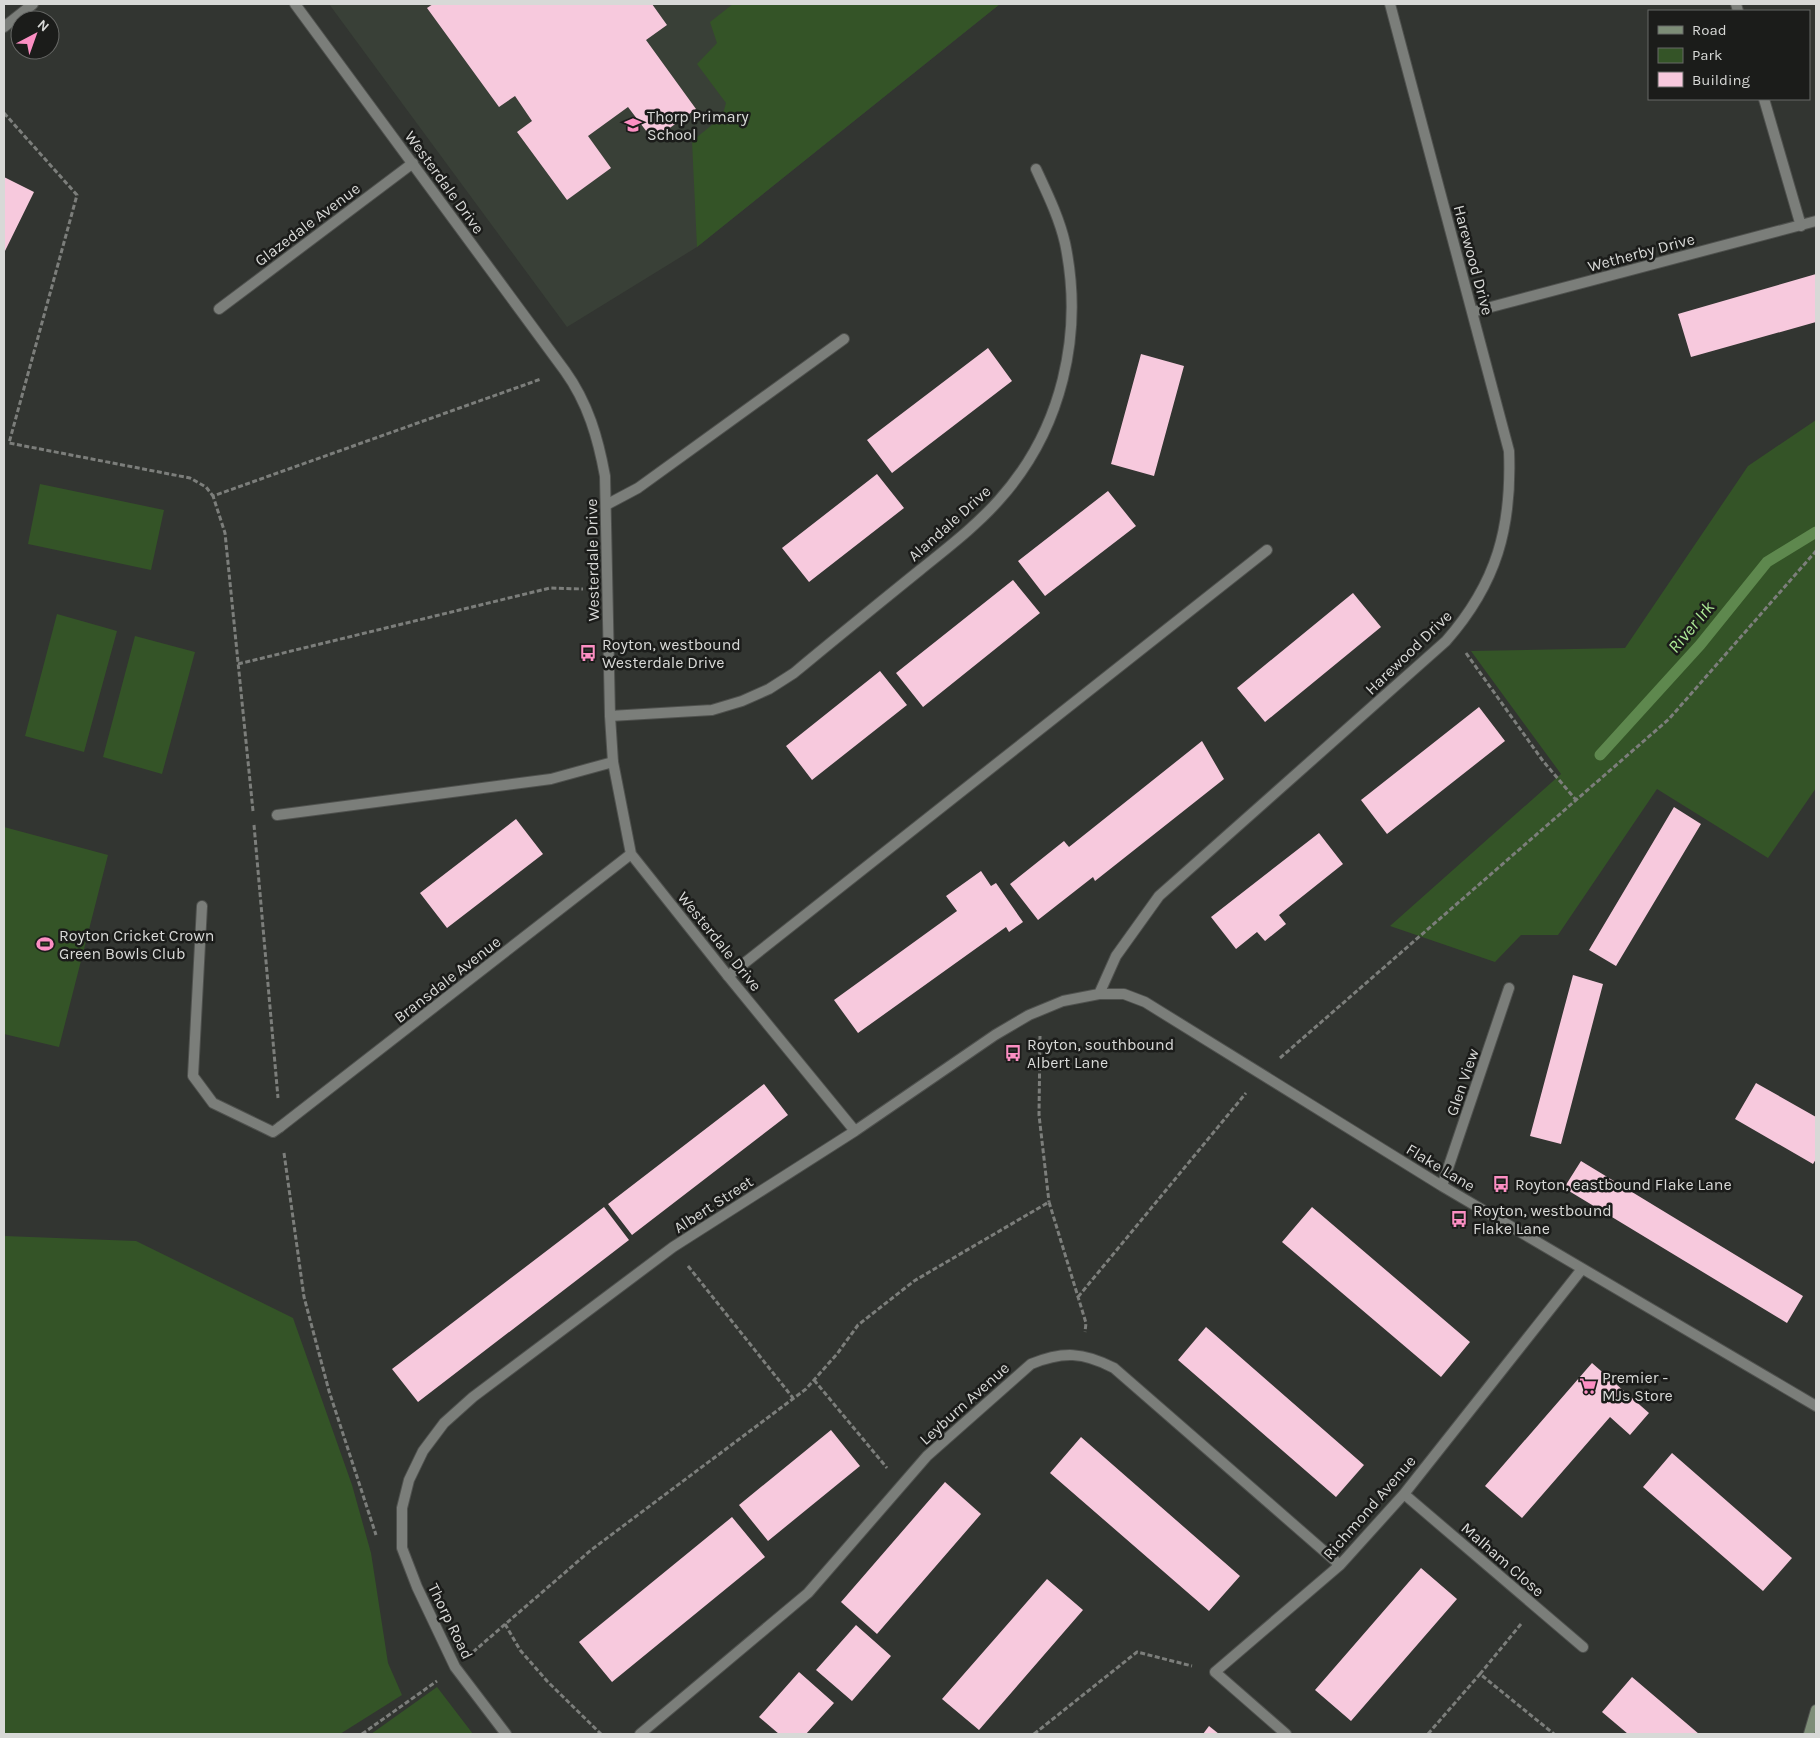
<svg xmlns="http://www.w3.org/2000/svg" width="1820" height="1738" font-family="Karla,sans-serif">
<style>
.built{fill:#394037}
.green{fill:#345427}
.lines{fill:none;stroke-linecap:round;stroke-linejoin:round}
.stream{stroke:#5e884e;stroke-width:11}
.building{fill:#f7c9dd}
.lane-casing{stroke:#4f514e;stroke-width:12}
.street-casing{stroke:#4f514e;stroke-width:12}
.secondary-casing{stroke:#4f514e;stroke-width:12}
.path{stroke:#7c7e7b;stroke-width:3;stroke-dasharray:5 2.5;stroke-linecap:butt}
.lane{stroke:#7b7e7a;stroke-width:10}
.street{stroke:#7b7e7a;stroke-width:10}
.secondary{stroke:#7d8d77;stroke-width:10}
.labels{text-anchor:middle;stroke-width:5;stroke-linejoin:round;paint-order:stroke}
.poi-label{font-size:16px;fill:#d8d9d7;stroke:#1b1c1a;text-anchor:start}
.street-label{font-size:16px;fill:#d8d9d7;stroke:#1b1c1a}
.water-label{font-size:18px;font-style:italic;fill:#adea96;stroke:#1b1c1a}
</style>
<rect width="100%" height="100%" fill="#323531"/>
<path class="built" d="M329,4h671l-303,243 -130,80z"/>
<path class="green" d="M733,4h267l-303,243 -5,-106 30,-24 4,-14 -29,-39 20,-21 -7,-21z
M1816,420v368l-48,70 -111,-69 -99,146h-37l-26,27 -105,-36 171,-152 -90,-123 154,-3 123,-182z
M40,484l124,26 -13,60 -123,-26z
M57,614l60,17 -33,121 -59,-16z
M135,636l60,16 -33,122 -59,-17z
M4,827l104,28 -49,192 -55,-13z
M4,1236l132,5 157,77 59,167 19,68 17,110 14,32 -62,39h-336z
M437,1687l36,47h-102z"/>
<g class="lines">
<path class="stream" d="M1600,755l100,-110 67,-83 49,-30"/>
</g>
<path class="building" d="M433,4h219l15,21 -21,15 50,69 -43,31 -25,-33 -40,29 23,32 -44,32 -50,-68 15,-11 -17,-25 -16,11 -72,-99z
M4,177l30,15 -30,61z
M1816,274v48l-125,35 -13,-43z
M988,348l24,33 -120,92 -25,-33z
M1141,354l43,12 -30,110 -43,-12z
M877,474l27,34 -95,74 -27,-34z
M1108,491l28,35 -91,70 -27,-35z
M1013,580l27,33 -117,94 -27,-34z
M1353,593l28,34 -116,95 -28,-34z
M880,671l27,34 -95,75 -26,-34z
M1479,707l26,34 -118,93 -26,-34z
M1202,741l22,38 -129,102 -2,-4 -55,43 -28,-36 54,-43 5,6z
M1674,807l27,17 -85,142 -27,-16z
M516,819l27,35 -96,74 -27,-35z
M1319,833l24,31 -64,51 7,9 -21,17 -8,-9 -21,17 -25,-32z
M981,871l10,15 5,-3 27,39 -14,10 -3,-5 -148,106 -24,-33 123,-89 -11,-15z
M1573,975l30,9 -42,160 -31,-8z
M1756,1083l60,34v42l-3,5 -78,-45z
M764,1084l24,31 -156,120 -24,-31z
M1581,1161l222,135 -16,27 -223,-135z
M604,1207l25,33 -211,162 -26,-33z
M1312,1207l158,135 -29,35 -159,-135z
M1206,1327l158,138 -28,32 -158,-137z
M1592,1363l57,50 -19,22 -20,-18 -88,101 -37,-32z
M831,1430l29,36 -92,75 -29,-36z
M1081,1437l159,139 -31,35 -159,-138z
M1672,1453l120,105 -29,33 -120,-104z
M945,1482l36,32 -104,120 -36,-32z
M732,1517l33,40 -153,125 -33,-40z
M1421,1568l36,31 -106,122 -36,-31z
M1047,1579l36,31 -104,120 -37,-31z
M856,1625l35,31 -39,45 -36,-31z
M799,1672l35,31 -28,31h-27l-20,-17z
M1632,1677l67,57h-71l-26,-22z
M1209,1726l10,8h-16z"/>
<g class="lines">
<g class="lane-casing">
<path id="lane" d="M606,505l32,-17 206,-149
M277,815l274,-36 62,-17
M202,906l-9,170 20,27 60,29 7,-5
M728,976l539,-426"/>
</g>
<g class="street-casing">
<path id="street" d="M295,4l270,367c23,32 33,67 40,105l5,240 3,46 18,92 97,122 127,155
M1736,4l2,7
M4,27l29,-23
M1764,99l37,127
M219,309l194,-146
M1472,312l344,-91
M610,716l102,-6 30,-9 27,-12 25,-16c42,-35 84,-69 126,-103 27,-22 56,-44 79,-70 63,-70 85,-166 66,-257 -6,-26 -18,-50 -29,-74
M1099,994l17,-38 43,-60 287,-255c51,-58 66,-114 63,-190l-119,-447
M280,1127l351,-273
M1442,1186l67,-198
M1404,1494l179,153
M506,1734l-51,-67 -38,-80 -15,-39v-40l7,-28 14,-29 21,-28 29,-26 200,-150 182,-116 140,-96 34,-20 34,-14 36,-7h25l21,8 297,184 374,220
M640,1734l168,-141 119,-137 104,-92c32,-13 52,-12 83,4l226,197
M1286,1734l-71,-62 125,-107 64,-71 178,-225"/>
</g>
<g class="secondary-casing">
<path id="secondary" d="M1809,1734l7,-24"/>
</g>
<path class="path" d="M4,113l73,82 -68,248 181,35 16,9 7,9
M1466,653l77,108 33,39
M238,664l312,-76 33,1
M253,811l-28,-278 -12,-37 328,-117
M254,825l24,273
M1040,1036l-1,79 10,87
M1280,1058l389,-339 147,-168
M284,1153l20,144 25,94 47,144
M688,1266l105,132
M1078,1297l168,-204
M814,1380l73,88
M505,1624l15,26 27,31 54,53
M1521,1624l-41,50 74,60
M473,1652l118,-102 215,-161 31,-35 21,-29 56,-44 135,-79 37,121 -1,9
M362,1734l75,-53
M1034,1734l103,-82 55,14
M1428,1734l52,-60"/>
<use href="#lane" class="lane"/>
<use href="#street" class="street"/>
<use href="#secondary" class="secondary"/>
</g>
<defs>
<g id="school-bare" transform="scale(1.35)"><path d="M0-5L7-2L0 1L-7-2ZM-4 1L0 2.5L4 1V4Q0 6-4 4Z" fill="#fc8fc3" stroke="#1b1c1a" stroke-width="2.5" paint-order="stroke"/></g>
<g id="bus-bare" transform="scale(1.35)"><path d="M-5-6H5V4H4V6H2V4H-2V6H-4V4H-5ZM-3.5-4V0h7V-4ZM-3.5 1.2v1.5H-2V1.2ZM2 1.2v1.5H3.5V1.2Z" fill="#fc8fc3" stroke="#1b1c1a" stroke-width="2.5" paint-order="stroke"/></g>
<g id="stadium-bare" transform="scale(1.35)"><path d="M0-5a6.5 5 0 1 0 0 10a6.5 5 0 1 0 0-10ZM-3.5-1.8h7v3.6h-7Z" fill="#fc8fc3" stroke="#1b1c1a" stroke-width="2.5" paint-order="stroke"/></g>
<g id="supermarket-bare" transform="scale(1.35)"><path d="M-6-5.5h2.5l.6 2H6L4.5 2H-2.5L-4.4-4H-6ZM-1.5 3.2a1.3 1.3 0 1 0 .1 0ZM3 3.2a1.3 1.3 0 1 0 .1 0Z" fill="#fc8fc3" stroke="#1b1c1a" stroke-width="2.5" paint-order="stroke"/></g>
</defs>
<g fill-rule="evenodd">
<use href="#school-bare" x="633" y="125"/>
<use href="#bus-bare" x="588" y="653"/>
<use href="#stadium-bare" x="45" y="944"/>
<use href="#bus-bare" x="1013" y="1053"/>
<use href="#bus-bare" x="1501" y="1184"/>
<use href="#bus-bare" x="1459" y="1219"/>
<use href="#supermarket-bare" x="1588" y="1386"/>
</g>
<g class="labels">
<g class="poi-label">
<text x="647" y="122">Thorp Primary<tspan x="647" dy="18">School</tspan></text>
<text x="602" y="650">Royton, westbound<tspan x="602" dy="18">Westerdale Drive</tspan></text>
<text x="59" y="941">Royton Cricket Crown<tspan x="59" dy="18">Green Bowls Club</tspan></text>
<text x="1027" y="1050">Royton, southbound<tspan x="1027" dy="18">Albert Lane</tspan></text>
<text x="1515" y="1190">Royton, eastbound Flake Lane</text>
<text x="1473" y="1216">Royton, westbound<tspan x="1473" dy="18">Flake Lane</tspan></text>
<text x="1602" y="1383">Premier -<tspan x="1602" dy="18">MJs Store</tspan></text>
</g>
<g class="street-label">
<text transform="translate(445 182) rotate(54)" y="6">Westerdale Drive</text>
<text transform="translate(307 224) rotate(-37)" y="6">Glazedale Avenue</text>
<text transform="translate(1641 252) rotate(-15)" y="6">Wetherby Drive</text>
<text transform="translate(1474 260) rotate(75)" y="6">Harewood Drive</text>
<text transform="translate(949 523) rotate(-42)" y="6">Alandale Drive</text>
<text transform="translate(592 560) rotate(-91)" y="6">Westerdale Drive</text>
<text transform="translate(1408 652) rotate(-44)" y="6">Harewood Drive</text>
<text transform="translate(720 941) rotate(51)" y="6">Westerdale Drive</text>
<text transform="translate(447 979) rotate(-38)" y="6">Bransdale Avenue</text>
<text transform="translate(1462 1082) rotate(-71)" y="6">Glen View</text>
<text transform="translate(1441 1167) rotate(31)" y="6">Flake Lane</text>
<text transform="translate(713 1204) rotate(-33)" y="6">Albert Street</text>
<text transform="translate(964 1403) rotate(-42)" y="6">Leyburn Avenue</text>
<text transform="translate(1369 1507) rotate(-49)" y="6">Richmond Avenue</text>
<text transform="translate(1503 1559) rotate(41)" y="6">Malham Close</text>
<text transform="translate(451 1621) rotate(64)" y="6">Thorp Road</text>
</g>
<g class="water-label">
<text transform="translate(1691 627) rotate(-50)" y="6">River Irk</text>
</g>
</g>
<rect width="1820" height="1738" fill="none" stroke="#d8d9d7" stroke-width="10"/>
<rect x="1648" y="10" width="162" height="90" fill="#1b1c1a" stroke="#676866"/>
<rect x="1658" y="26" width="25" height="8" fill="#7d8d77" stroke="#676866"/>
<text x="1692" y="35" font-size="15" fill="#d8d9d7">Road</text>
<rect x="1658" y="48" width="25" height="15" fill="#345427" stroke="#676866"/>
<text x="1692" y="60" font-size="15" fill="#d8d9d7">Park</text>
<rect x="1658" y="72" width="25" height="15" fill="#f7c9dd" stroke="#676866"/>
<text x="1692" y="85" font-size="15" fill="#d8d9d7">Building</text>
<g transform="translate(35 35) rotate(41)"><circle r="24" fill="#1b1c1a" stroke="#676866"/>
<path d="M0-4L9 19L0 12L-9 19Z" fill="#fc8fc3"/>
<text y="-8" font-size="14" font-weight="bold" text-anchor="middle" fill="#d8d9d7">N</text>
</g>
</svg>
